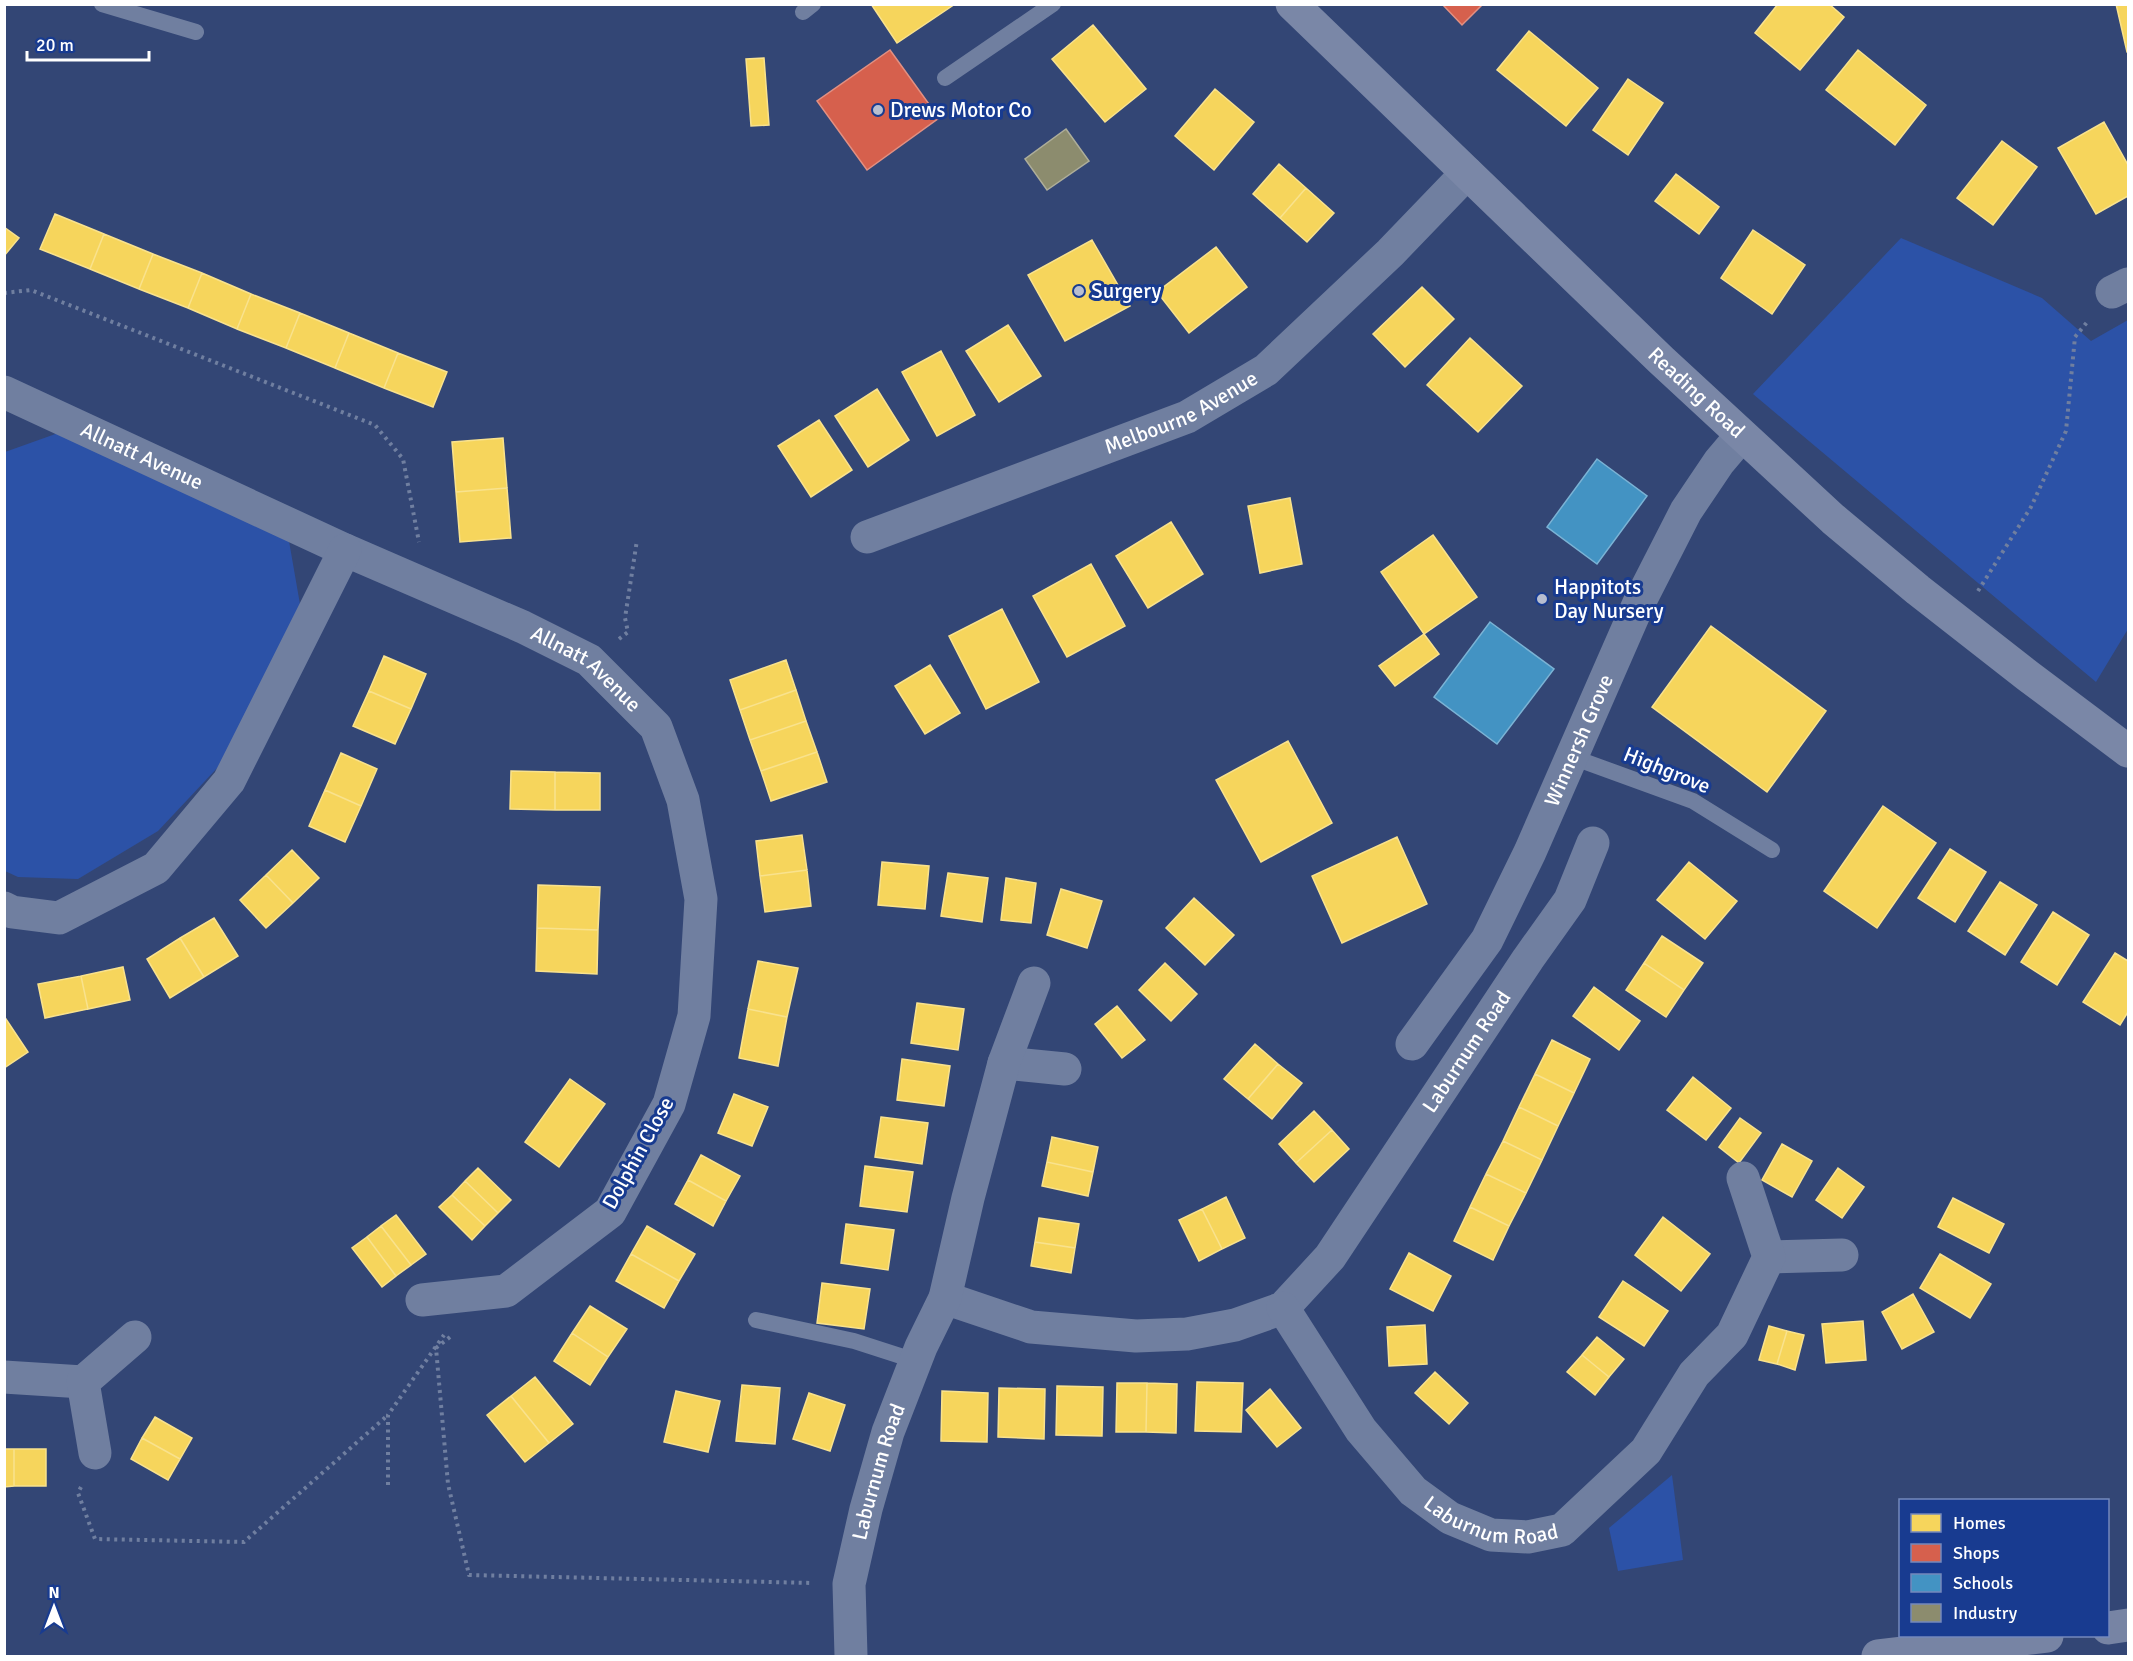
<svg xmlns="http://www.w3.org/2000/svg" width="2133" height="1661" font-family="Signika,sans-serif">
<style>
.green{fill:#2c52a7}
.homes{fill:#f6d55c;stroke:#f9e28d;stroke-width:1.5}
.shops{fill:#d6604d;stroke:#e29082;stroke-width:1.5}
.schools{fill:#4393c3;stroke:#7bb3d5;stroke-width:1.5}
.industry{fill:#8c8c6e;stroke:#aeae9a;stroke-width:1.5}
.lines{fill:none;stroke-linecap:round;stroke-linejoin:round}
.path{stroke:#707fa0;stroke-width:4;stroke-dasharray:3 4.5;stroke-linecap:butt}
.lane{stroke:#707fa0;stroke-width:16}
.street{stroke:#707fa0;stroke-width:33}
.secondary{stroke:#7784a4;stroke-width:33}
.primary{stroke:#7a87a7;stroke-width:33}
.poi-dot{fill:#b8becf;stroke:#183b90;stroke-width:2}
.labels{text-anchor:middle;stroke-width:6;stroke-linejoin:round;paint-order:stroke}
.poi-label{font-size:21px;fill:#fff;stroke:#183b90;text-anchor:start}
.street-label{font-size:21px;fill:#fff;stroke:#183b90}
</style>
<rect width="100%" height="100%" fill="#334675"/>
<path class="green" d="M1901,238l141,60 49,43 37,-21v309l-32,53 -343,-288z
M61,432l228,109 12,69 -81,155 -62,66 -80,48 -60,-2 -13,-6v-419z
M1672,1475l11,85 -65,11 -9,-43z"/>
<path class="homes" d="M871,4h84l-58,39z
M1778,4h51l15,13 -44,53 -45,-37z
M2116,4h12v48h-1z
M1093,25l53,64 -41,33 -53,-63z
M1529,31l69,57 -32,38 -69,-56z
M1858,50l68,55 -31,40 -69,-55z
M764,58l5,67 -18,1 -5,-67z
M1628,79l35,24 -35,52 -35,-25z
M1215,89l39,33 -40,48 -39,-34z
M2104,122l24,43v31l-32,18 -38,-66z
M2002,141l35,26 -44,58 -36,-27z
M1279,164l27,24 -26,30 -27,-24z
M1676,174l43,33 -20,27 -44,-33z
M1306,188l28,25 -27,29 -27,-24z
M55,214l49,20 -14,35 -50,-20z
M4,227l15,11 -15,18z
M1753,230l52,35 -33,49 -51,-36z
M104,234l49,20 -14,35 -49,-20z
M1092,240l38,66 -65,35 -37,-66z
M1216,247l31,40 -58,46 -32,-41z
M153,254l49,19 -14,35 -49,-19z
M202,273l49,21 -14,35 -49,-21z
M1422,287l32,32 -49,48 -32,-33z
M251,294l49,19 -14,35 -49,-19z
M300,313l49,20 -14,35 -49,-20z
M1008,325l33,51 -42,26 -33,-51z
M349,333l49,20 -14,35 -49,-20z
M1470,338l52,48 -44,46 -51,-47z
M941,351l34,64 -38,21 -35,-64z
M398,353l49,19 -14,35 -49,-19z
M877,389l32,51 -41,27 -33,-51z
M819,420l33,50 -41,27 -33,-51z
M503,438l4,50 -51,4 -4,-50z
M507,488l4,50 -51,4 -4,-50z
M1290,498l12,66 -42,9 -12,-67z
M1171,522l32,52 -55,34 -32,-52z
M1433,535l44,62 -53,37 -43,-62z
M1091,564l34,62 -58,31 -34,-61z
M1002,609l37,73 -53,27 -37,-73z
M1711,626l115,85 -59,81 -115,-85z
M1424,634l15,20 -44,32 -16,-20z
M384,656l42,18 -15,35 -42,-18z
M786,660l10,30 -56,20 -10,-30z
M930,665l30,48 -35,21 -30,-48z
M796,690l10,31 -56,19 -10,-30z
M369,691l42,18 -16,35 -42,-18z
M806,721l11,31 -56,19 -11,-31z
M1288,741l44,82 -71,39 -45,-82z
M817,752l10,30 -56,19 -10,-30z
M341,753l36,16 -16,37 -36,-16z
M511,771l44,1v38l-45,-1z
M555,772l45,1v37h-45z
M325,790l36,16 -16,36 -36,-16z
M1883,806l53,37 -59,85 -53,-37z
M802,835l5,35 -47,6 -4,-35z
M1397,837l30,67 -85,39 -30,-67z
M1950,849l36,23 -31,50 -37,-24z
M292,850l27,28 -26,25 -27,-28z
M882,862l47,4 -4,43 -47,-4z
M1689,862l48,39 -32,38 -48,-39z
M807,870l4,36 -46,6 -5,-36z
M948,873l40,5 -6,44 -41,-6z
M266,875l27,28 -27,25 -26,-28z
M1006,878l30,5 -5,40 -30,-3z
M2000,882l37,23 -32,50 -37,-24z
M538,885l62,2 -2,43 -61,-2z
M1061,889l41,12 -15,47 -40,-13z
M1194,898l40,37 -29,30 -39,-37z
M2053,912l36,23 -32,50 -36,-23z
M214,918l24,38 -34,21 -24,-39z
M537,928l61,2 -1,44 -61,-3z
M1662,936l41,27 -19,27 -40,-27z
M180,938l24,39 -34,21 -23,-39z
M2115,953l13,8v51l-8,13 -37,-23z
M758,961l40,7 -11,49 -39,-8z
M1165,963l32,31 -26,27 -32,-31z
M1644,963l40,27 -18,27 -40,-27z
M123,967l7,33 -42,9 -7,-33z
M81,976l7,33 -43,9 -7,-34z
M1594,987l46,34 -21,29 -46,-34z
M917,1003l47,6 -6,41 -47,-7z
M1117,1006l28,34 -23,18 -27,-34z
M748,1009l39,8 -9,49 -39,-8z
M4,1016l24,36 -24,16z
M1552,1040l38,19 -16,34 -39,-19z
M1255,1044l23,20 -30,35 -24,-20z
M902,1059l48,7 -6,40 -47,-6z
M1278,1064l24,19 -30,36 -24,-20z
M1535,1074l39,19 -16,33 -39,-19z
M1693,1077l38,31 -25,32 -39,-30z
M570,1079l35,25 -46,63 -34,-25z
M734,1094l34,13 -16,39 -34,-13z
M1519,1107l39,19 -16,34 -39,-19z
M1314,1111l18,19 -36,33 -17,-19z
M881,1117l47,6 -6,41 -47,-7z
M1740,1118l21,15 -22,30 -20,-16z
M1332,1130l17,19 -35,33 -18,-19z
M1052,1137l46,10 -5,25 -46,-10z
M1503,1141l39,19 -16,33 -40,-19z
M1782,1144l30,17 -20,36 -30,-17z
M701,1155l39,21 -14,25 -38,-21z
M1047,1162l46,10 -5,24 -46,-10z
M865,1166l48,6 -6,40 -47,-6z
M478,1168l33,32 -13,13 -33,-32z
M1838,1168l26,19 -22,31 -26,-18z
M1486,1174l40,19 -17,33 -39,-19z
M688,1180l38,21 -13,25 -38,-22z
M465,1181l33,32 -13,13 -33,-31z
M452,1195l33,31 -13,14 -33,-33z
M1226,1197l19,41 -23,11 -20,-40z
M1953,1198l51,26 -15,29 -51,-26z
M1470,1207l39,19 -16,34 -39,-19z
M1202,1209l20,40 -23,12 -20,-41z
M396,1215l30,39 -15,11 -30,-39z
M1663,1217l47,37 -29,37 -46,-36z
M1039,1218l40,6 -4,24 -40,-6z
M846,1224l48,6 -6,40 -47,-7z
M381,1226l30,39 -15,11 -29,-39z
M647,1226l48,28 -16,27 -48,-27z
M367,1237l29,39 -14,11 -30,-39z
M1035,1242l40,6 -4,25 -40,-7z
M1409,1253l42,23 -18,35 -43,-22z
M631,1254l48,27 -15,27 -48,-27z
M1940,1254l51,30 -21,34 -50,-30z
M1623,1281l45,30 -24,35 -45,-29z
M822,1283l48,6 -6,40 -47,-6z
M1913,1294l21,38 -32,17 -20,-37z
M590,1306l37,23 -19,28 -36,-24z
M1863,1321l3,39 -40,3 -4,-39z
M1425,1325l2,39 -38,2 -2,-39z
M1769,1326l18,5 -10,33 -18,-4z
M1787,1331l17,4 -9,35 -18,-6z
M572,1333l36,24 -18,28 -36,-24z
M1597,1337l27,22 -15,18 -27,-22z
M1582,1355l27,22 -14,18 -28,-23z
M1435,1372l33,31 -19,21 -34,-31z
M535,1377l38,47 -24,19 -38,-47z
M1197,1382l46,1 -2,49 -46,-1z
M1117,1383h30l-1,49h-30z
M1147,1383l30,1 -1,49 -30,-1z
M742,1385l38,3 -5,56 -39,-3z
M1057,1386l46,1 -1,49 -46,-1z
M999,1388l46,1 -1,50 -46,-2z
M1270,1389l31,39 -24,19 -31,-37z
M676,1391l44,10 -12,51 -44,-10z
M942,1391l46,2 -1,49 -46,-1z
M809,1393l36,12 -15,46 -37,-12z
M511,1396l38,47 -24,19 -38,-47z
M155,1417l37,21 -12,21 -38,-21z
M142,1438l38,21 -12,21 -37,-21z
M4,1449h10v37l-10,1z
M14,1449h32v37h-32z"/>
<path class="shops" d="M1442,4h41l-21,21z
M890,50l49,68 -72,52 -50,-69z"/>
<path class="schools" d="M1597,459l50,37 -50,68 -50,-37z
M1490,622l64,47 -57,75 -63,-47z"/>
<path class="industry" d="M1066,129l23,32 -42,29 -22,-31z"/>
<g class="lines">
<path class="path" d="M4,293l27,-3 344,135 28,34 16,83
M1978,591l53,-84 35,-76 9,-94 13,-16
M619,639l9,-7 -3,-14 12,-78
M450,1337l-14,11 12,136 21,91 344,8
M388,1485v-70l56,-80
M81,1487l-3,6 17,46 149,3 144,-127"/>
<path class="lane" d="M102,4l94,28
M803,12l10,-8
M945,78l108,-74
M1572,757l121,44 79,49
M756,1320l98,21 62,20"/>
<g class="street">
<path d="M2112,292l16,-8"/>
<path id="s1" d="M4,392l341,158 178,77 66,33 67,67 27,73 18,99 -7,117 -25,88 -59,108 -104,79 -84,9"/>
<path id="s2" d="M867,537l320,-120 79,-47 124,-117 77,-80"/>
<path d="M4,908l8,4 47,6 97,-50 73,-87 116,-231"/>
<path id="s3" d="M1412,1044l75,-104 43,-88 108,-247 48,-94 33,-49 22,-26"/>
<path d="M1004,1063l61,6"/>
<path d="M1769,1257l73,-2"/>
<path id="s4" d="M945,1298l86,29 105,9 51,-2 48,-9 48,-17 47,-51 198,-298 42,-59 23,-57"/>
<path id="s5" d="M1283,1308l78,122 52,61 37,27 41,17 37,2 34,-7 84,-79 48,-77 38,-39 37,-78 -26,-79"/>
<path d="M4,1377l79,5"/>
<path d="M95,1453l-12,-71 52,-45"/>
<path id="s6" d="M851,1656l-2,-72 17,-75 22,-77 33,-85 24,-49 23,-100 36,-135 30,-80"/>
</g>
<path class="secondary" d="M2108,1628l20,-3
M1878,1656l169,-20"/>
<path class="primary" id="s7" d="M1292,4l369,356 172,159 85,71 110,86 100,75"/>
</g>
<g class="poi-dot">
<circle cx="878" cy="110" r="6"/>
<circle cx="1079" cy="291" r="6"/>
<circle cx="1542" cy="599" r="6"/>
</g>
<g class="labels">
<g class="poi-label">
<text x="890" y="117">Drews Motor Co</text>
<text x="1091" y="298">Surgery</text>
<text x="1554" y="594">Happitots<tspan x="1554" dy="24">Day Nursery</tspan></text>
</g>
<g class="street-label">
<text dy="7" stroke="none"><textPath href="#s7" startOffset="561">Reading Road</textPath></text>
<text dy="7" stroke="none"><textPath href="#s2" startOffset="338">Melbourne Avenue</textPath></text>
<text dy="7" stroke="none"><textPath href="#s1" startOffset="152">Allnatt Avenue</textPath></text>
<text dy="7" stroke="none"><textPath href="#s1" startOffset="646">Allnatt Avenue</textPath></text>
<text dy="7" stroke="none"><textPath href="#s3" startOffset="348">Winnersh Grove</textPath></text>
<text transform="translate(1667 770) rotate(22)" y="7">Highgrove</text>
<text dy="7" stroke="none"><textPath href="#s4" startOffset="663">Laburnum Road</textPath></text>
<text transform="translate(638 1153) rotate(-61)" y="7">Dolphin Close</text>
<text dy="7" stroke="none"><textPath href="#s6" startOffset="188">Laburnum Road</textPath></text>
<text dy="7" stroke="none"><textPath href="#s5" startOffset="312">Laburnum Road</textPath></text>
</g>
</g>
<rect width="2133" height="1661" fill="none" stroke="#ffffff" stroke-width="12"/>
<rect x="1899" y="1499" width="210" height="138" fill="#183b90" stroke="#7489bc" stroke-width="1.5"/>
<rect x="1911" y="1514" width="30" height="18" fill="#f6d55c" stroke="#7489bc" stroke-width="1.5"/>
<text x="1953" y="1529" font-size="18" fill="#ffffff">Homes</text>
<rect x="1911" y="1544" width="30" height="18" fill="#d6604d" stroke="#7489bc" stroke-width="1.5"/>
<text x="1953" y="1559" font-size="18" fill="#ffffff">Shops</text>
<rect x="1911" y="1574" width="30" height="18" fill="#4393c3" stroke="#7489bc" stroke-width="1.5"/>
<text x="1953" y="1589" font-size="18" fill="#ffffff">Schools</text>
<rect x="1911" y="1604" width="30" height="18" fill="#8c8c6e" stroke="#7489bc" stroke-width="1.5"/>
<text x="1953" y="1619" font-size="18" fill="#ffffff">Industry</text>
<g transform="translate(54 1607)" stroke="#183b90" stroke-width="4.5" paint-order="stroke">
<path d="M0-4.5L10 22L0 15L-10 22Z" fill="#ffffff"/>
<text y="-9" font-size="16" font-weight="bold" text-anchor="middle" fill="#ffffff">N</text>
</g>
<path d="M27 51v9h122v-9" fill="none" stroke="#ffffff" stroke-width="3"/>
<text x="36" y="51" font-size="18" fill="#ffffff" stroke="#183b90" stroke-width="4.5" paint-order="stroke">20 m</text>
</svg>
